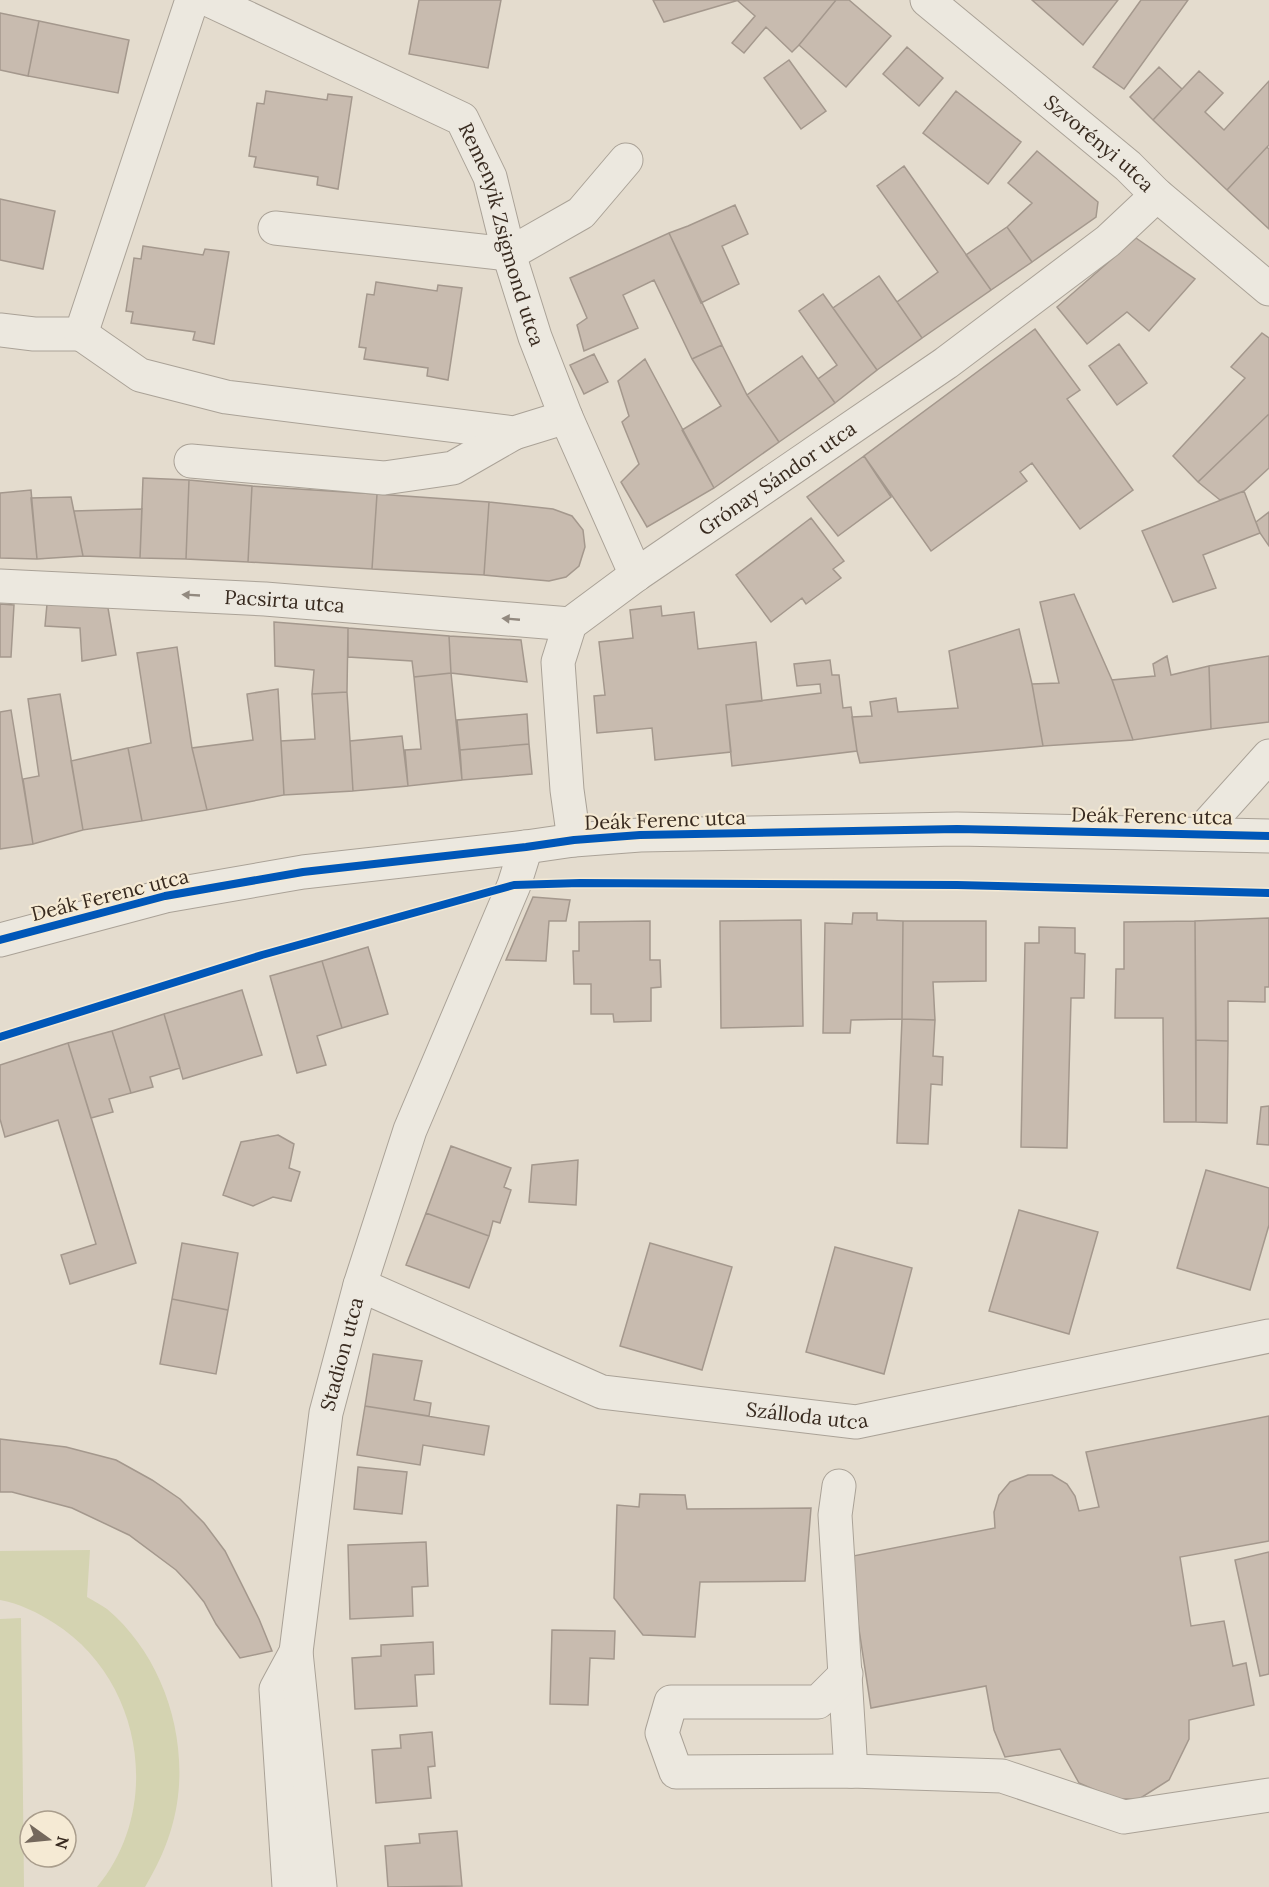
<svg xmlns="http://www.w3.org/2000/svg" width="1269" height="1887" font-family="Lora,serif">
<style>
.green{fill:#d4d3b1}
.building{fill:#c8bbaf;stroke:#a4988d;stroke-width:1.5}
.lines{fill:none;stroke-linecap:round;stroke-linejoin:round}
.minor-casing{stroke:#aaa297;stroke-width:35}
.minor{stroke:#ece8df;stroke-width:33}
.cycleway-casing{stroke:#f5ead4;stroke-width:11}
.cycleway{stroke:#0057b8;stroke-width:8}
.oneway{fill:#92897f}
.labels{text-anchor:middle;stroke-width:4.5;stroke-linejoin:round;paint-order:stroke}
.street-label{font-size:20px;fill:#382a1f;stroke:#f5ead4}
</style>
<rect width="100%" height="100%" fill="#e4dcce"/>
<path class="green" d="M90,1550l-3,47c7,4 14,8 20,12 62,52 88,147 63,224 -6,19 -15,37 -25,54h-48c67,-80 45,-209 -43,-264 -16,-10 -35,-20 -54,-23v-49z
M21,1618l3,269h-24v-268z"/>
<path class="building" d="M419,0h82l-13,68 -79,-14z
M653,0h86l-75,22z
M739,0h97l-37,45 -7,7 -26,-25 -22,26 -12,-10 23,-27 -17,-15z
M836,0h13l42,36 -45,51 -47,-42z
M1032,0h86l-35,45z
M1141,0h47l-64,89 -31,-22z
M0,13l39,8 -11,55 -28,-6z
M39,21l90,19 -11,53 -90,-17z
M907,47l36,31 -24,28 -36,-32z
M789,60l37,51 -25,18 -37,-51z
M1159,67l23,22 -29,31 -23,-23z
M1199,71l24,22 -18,19 19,18 45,-49v64l-42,45 -74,-70z
M266,91l61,9 1,-6 24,3 -14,92 -21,-4 1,-8 -64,-10 2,-10 -7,-1 8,-53 7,1z
M956,91l65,51 -33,42 -65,-51z
M1267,147l2,2v80l-42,-39z
M1037,151l61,51 -2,15 -64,45 -25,-35 25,-24 -24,-20z
M904,166l87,124 -69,48 -25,-36 41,-30 -61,-86z
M0,199l55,12 -12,58 -43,-9z
M735,205l13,29 -26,12 17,38 -38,19 -32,-70 19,-7z
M1007,227l25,35 -41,28 -25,-35z
M669,233l53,112 -30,14 -38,-79 -31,15 15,33 -54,23 -7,-26 10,-7 -17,-40z
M1136,238l59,41 -46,52 -22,-19 -40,32 -30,-37z
M143,246l60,9 2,-6 24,3 -15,92 -21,-4 2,-8 -64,-9 2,-11 -7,-1 8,-53 7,1z
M879,276l43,62 -45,32 -44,-62z
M376,282l61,9 1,-6 24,3 -14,92 -21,-4 1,-8 -64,-9 2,-11 -7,-1 8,-53 7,1z
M823,294l54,76 -42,33 -17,-24 19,-14 -38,-54z
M1035,329l45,61 -13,9 66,91 -53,39 -48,-66 -12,9 7,9 -96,70 -67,-95z
M1262,333l7,5v76l-71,68 -25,-26 72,-78 -14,-11z
M1119,344l28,39 -30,22 -28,-39z
M722,345l25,50 32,47 -65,46 -32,-58 39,-24 -29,-47z
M594,354l14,28 -24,12 -14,-29z
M802,356l33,47 -56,39 -32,-47z
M645,359l69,129 -67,39 -26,-45 18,-18 -17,-42 7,-6 -11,-35z
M1269,414v54l-25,23 -24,9 -22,-18z
M864,456l27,41 -53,39 -31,-39z
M143,478l46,2 -3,79 -46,-1z
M189,480l63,6 -4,76 -62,-3z
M252,486l125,8 -5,75 -124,-7z
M31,490l6,69 -37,-1v-65z
M1244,491l16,42 -57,22 13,33 -43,14 -31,-71z
M377,494l112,8 -5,73 -112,-6z
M71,497l12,59 -46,3 -6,-61z
M489,502l64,7 19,7 11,14 2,17 -6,19 -13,11 -17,4 -65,-6z
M142,509l-2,49 -57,-2 -9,-45z
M1269,512v34l-9,-13 -4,-11z
M811,518l33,43 -11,8 8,9 -35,26 -4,-6 -31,24 -35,-47z
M1074,594l38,86 21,60 -90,6 -11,-62 27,-1 -19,-81z
M0,604l14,1 -3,52h-11z
M47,604l61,4 8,47 -34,6 -2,-33 -35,-2z
M661,606l1,10 32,-4 4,37 58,-7 6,59 -36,4 5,47 -76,8 -3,-32 -55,5 -3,-37 11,-1 -6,-53 34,-4 -3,-28z
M274,622l74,6 -1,64 -35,2 2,-24 -39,-4z
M348,628l101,8 2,37 -37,4 -2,-16 -64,-4z
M1019,629l13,55 11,62 -183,17 -3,-12 -5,-34 20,-1 -2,-14 26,-4 2,14 60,-4 -9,-57z
M449,636l72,4 6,42 -76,-9z
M177,647l15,101 15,62 -65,11 -14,-73 23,-5 -14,-90z
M1167,656l4,19 38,-9 2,63 -78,11 -21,-60 43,-4 -2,-12z
M1269,656v66l-58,7 -2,-63z
M830,660l2,15h7l4,33 8,-1 6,44 -125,15 -6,-61 95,-12 -1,-9 -23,2 -3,-22z
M451,673l11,107 -54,6 -3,-36 16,-1 -7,-72z
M278,689l6,106 -77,15 -15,-62 61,-8 -6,-46z
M347,692l6,99 -69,4 -3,-54 34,-2 -3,-45z
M60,694l23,136 -50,14 -10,-65 16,-3 -11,-77z
M11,710l22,134 -33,5v-137z
M527,714l2,30 -69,6 -3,-30z
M402,736l6,50 -55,5 -3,-50z
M529,744l3,30 -70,6 -2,-30z
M128,748l14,73 -59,9 -12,-69z
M533,897l37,3 -4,21h-17l-3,40 -40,-1z
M853,913h24v7l26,1 -1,98 -51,1 -1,13h-27l2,-110 27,1z
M1269,918v69h-4v15l-37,-1v40l-32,-1 -1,-119z
M801,920l2,106 -82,2 -1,-107z
M650,921v39h10l1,27 -10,1v33l-37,1 -1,-8h-22v-30h-17l-1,-33h6v-29z
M903,921h83v60l-53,1 2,38 -33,-1z
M1195,921l1,201h-32l-1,-104h-48l1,-49h8v-47z
M1039,927l36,1v25l10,1 -1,44h-13l-4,150 -46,-1 4,-204h14z
M368,947l20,67 -46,14 -20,-67z
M322,961l20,67 -25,8 9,29 -29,8 -27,-97z
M242,990l20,65 -79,24 -19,-65z
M164,1014l16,54 -30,9 3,10 -22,6 -19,-62z
M902,1019l33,1 -2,36 10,1 -1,28 -11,-1 -3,60 -31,-1z
M112,1031l19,62 -22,6 4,13 -22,6 -23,-75z
M1196,1040l32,1 -1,82 -31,-1z
M68,1043l68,220 -66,21 -9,-29 35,-11 -38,-124 -53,17 -5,-18v-54z
M1269,1106v39l-12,-1 4,-37z
M278,1135l16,9 -5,24 11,4 -9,29 -18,-4 -20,9 -30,-11 18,-53z
M451,1146l60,22 -7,19 7,3 -11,33 -7,-2 -4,15 -63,-23z
M578,1160l-2,45 -47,-3 3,-37z
M1206,1170l63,18v37l-19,65 -73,-22z
M1019,1210l79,22 -29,102 -80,-23z
M426,1213l63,23 -20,52 -63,-23z
M182,1243l56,10 -10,57 -56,-11z
M650,1243l82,24 -30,103 -82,-24z
M835,1247l77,21 -28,106 -78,-22z
M172,1299l56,11 -12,64 -56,-10z
M373,1354l49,7 -8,39 17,3 -2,13 -64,-10z
M365,1406l124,20 -5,29 -61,-10 -3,20 -63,-10z
M1269,1416v125l-89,16 11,69 33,-5 9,45 13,-3 8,42 -65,15v19l-20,41 -30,19h-23l-37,-16 -19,-34 -55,8 -11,-27 -8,-44 -115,22 -23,-151 147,-29 -1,-16 5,-17 11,-13 18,-7h24l15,9 8,12 4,15 20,-4 -13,-55z
M0,1439l66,8 50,13 36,20 28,19 24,24 21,28 34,68 13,32 -32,7 -24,-34 -12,-22 -13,-16 -15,-16 -47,-35 -57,-27 -60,-16h-12z
M358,1467l49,5 -5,42 -48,-5z
M640,1494l45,1 2,14 124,-1 -6,73 -105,1 -5,55 -52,-2 -29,-37 3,-93 22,2z
M426,1542l2,44 -16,1 1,29 -63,3 -2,-74z
M1269,1552v122l-9,2 -25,-116z
M552,1630l63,1 -1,28 -24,-1 -2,47 -38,-1z
M433,1642l1,32 -19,1 2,31 -62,3 -3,-51 29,-2v-11z
M432,1732l3,34 -7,1 3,31 -55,5 -4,-53 29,-2 -1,-13z
M457,1831l5,55 -74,1 -3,-41 35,-3 -1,-9z"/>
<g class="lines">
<g class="minor-casing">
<g id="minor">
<path id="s1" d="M209,0l253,119 28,58 19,77 26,83 31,80 70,158"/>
<path id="s2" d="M927,0l201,166 29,29 112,94"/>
<path d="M275,228l234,26 72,-41 45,-53"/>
<path d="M0,330l34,4h47l111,-334"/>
<path d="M81,334l59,41 86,22 288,36 52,-16"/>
<path d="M191,461l193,17 69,-10 61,-35"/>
<path id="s3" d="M0,586l265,13 305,25"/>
<path d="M1199,834l70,-78"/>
<path id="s4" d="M574,840l-7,-50 -9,-128 12,-38 66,-49 310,-212 162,-122 49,-46"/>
<path d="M0,940l165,-44 138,-24 223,-25 48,-7 66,-5 317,-6 312,7"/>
<path id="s5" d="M360,1285l242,107 254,30 413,-86"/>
<path d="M839,1486l-4,29 16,256"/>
<path d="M846,1674l-28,28h-147l-9,31 14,39 175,-1 151,5 122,41 145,-22"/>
<path d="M289,1887l-13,-198 20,-37"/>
<path id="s6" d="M320,1887l-24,-235 30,-239 34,-128 50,-155 104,-245 12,-38"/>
</g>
</g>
<use href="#minor" class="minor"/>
<g class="cycleway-casing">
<path id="cycleway" d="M0,940l165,-44 138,-24 223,-25 48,-7 66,-5 317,-6 312,7
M0,1037l262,-82 252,-70 66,-2 377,2 312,8"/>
</g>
<use href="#cycleway" class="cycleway"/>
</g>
<defs><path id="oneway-solid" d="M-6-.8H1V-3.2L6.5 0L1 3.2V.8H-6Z" transform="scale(1.5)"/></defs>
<g class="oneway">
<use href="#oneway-solid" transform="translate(191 595) rotate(-177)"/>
<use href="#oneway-solid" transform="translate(511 619) rotate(-175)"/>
</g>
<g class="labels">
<g class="street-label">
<text dy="7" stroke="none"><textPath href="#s2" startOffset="224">Szvorényi utca</textPath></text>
<text dy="7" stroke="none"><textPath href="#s1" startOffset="402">Remenyik Zsigmond utca</textPath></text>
<text dy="7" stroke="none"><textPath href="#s4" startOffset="472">Grónay Sándor utca</textPath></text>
<text dy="7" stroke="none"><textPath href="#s3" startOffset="285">Pacsirta utca</textPath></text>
<text transform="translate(1152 816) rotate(1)" y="7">Deák Ferenc utca</text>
<text transform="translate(665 820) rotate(-2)" y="7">Deák Ferenc utca</text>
<text transform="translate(110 895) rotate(-14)" y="7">Deák Ferenc utca</text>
<text dy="7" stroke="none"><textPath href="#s6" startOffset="538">Stadion utca</textPath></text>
<text dy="7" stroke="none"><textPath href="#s5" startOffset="471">Szálloda utca</textPath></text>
</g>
</g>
<g transform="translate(48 1839) rotate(105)"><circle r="28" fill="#f5ead4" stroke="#a99d8c" stroke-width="1.5"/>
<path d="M0-4.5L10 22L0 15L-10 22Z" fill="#74685c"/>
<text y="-9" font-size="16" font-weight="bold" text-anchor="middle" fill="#382a1f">N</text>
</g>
</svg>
